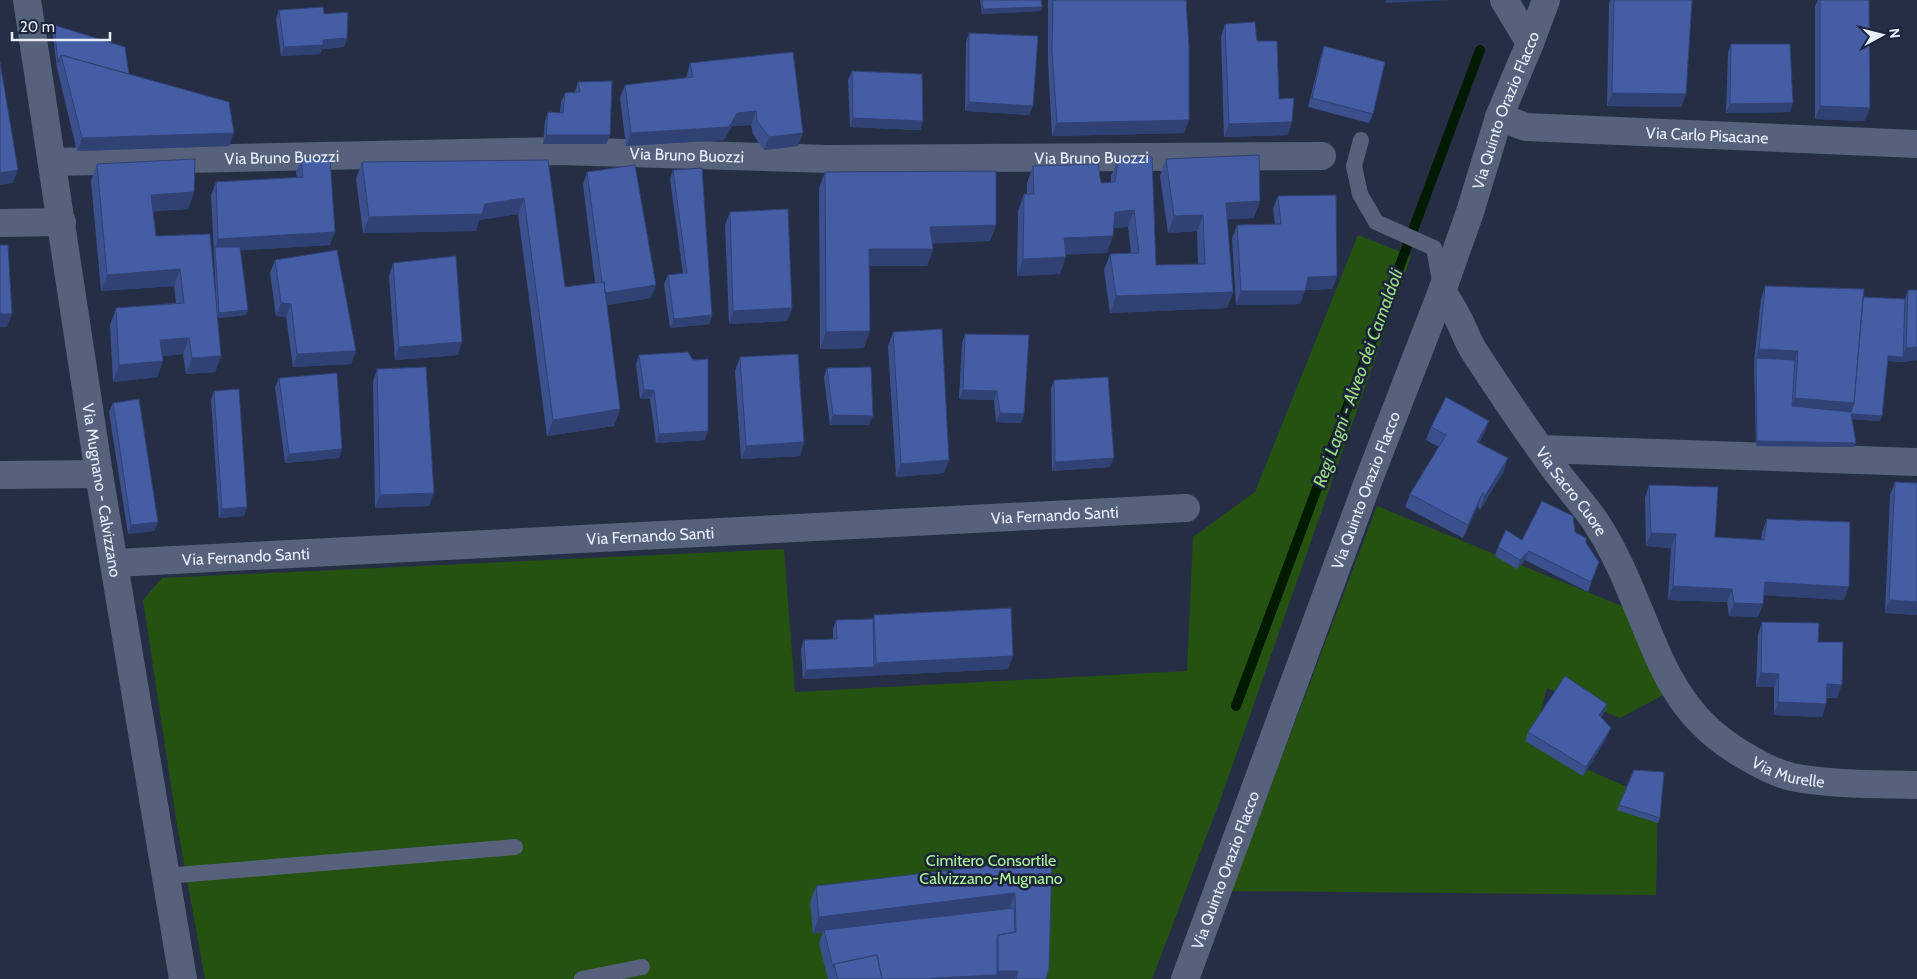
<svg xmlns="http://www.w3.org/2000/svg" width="1917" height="979" font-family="Cabin,sans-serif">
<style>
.green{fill:#255210}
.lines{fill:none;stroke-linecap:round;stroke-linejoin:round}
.stream{stroke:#021a00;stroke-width:10}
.service{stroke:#56617b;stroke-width:16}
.minor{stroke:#56617b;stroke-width:28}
.wall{fill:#3b508d}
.shaded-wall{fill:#304173}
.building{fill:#455da4;stroke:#304173}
.labels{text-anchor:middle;stroke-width:5;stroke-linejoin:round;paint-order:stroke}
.street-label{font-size:16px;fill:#e8eefe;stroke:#1c243b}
.park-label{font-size:16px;fill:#aff694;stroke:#1c243b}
.water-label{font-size:18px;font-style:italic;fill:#99df7e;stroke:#1c243b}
</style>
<rect width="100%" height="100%" fill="#262e46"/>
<path class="green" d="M1358,235l53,21 -190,542 -69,181h-947l-28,-154 -34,-225 19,-22 622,-29 11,143 392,-21 6,-134 62,-45z
M1377,506l264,108 34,75 -55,29 -73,-30 -15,58 126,54 -2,95 -425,-4z"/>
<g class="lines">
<path class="stream" d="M1236,706l244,-656"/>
<path class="service" d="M1361,140l-7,26 6,28 16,28 58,26 7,38
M165,876l350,-29
M582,979l60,-12"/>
<g class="minor">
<path id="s1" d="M27,0l72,474 84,505"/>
<path d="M1504,0l26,43"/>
<path id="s2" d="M1499,117l27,10 391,17"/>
<path id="s3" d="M52,162l507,-11 269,8 494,-3"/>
<path d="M0,223l62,-1"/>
<path id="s4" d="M1442,291c6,10 12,19 17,29 5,10 9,22 15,31 25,39 52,78 79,116 13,18 29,35 42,54 28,42 43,90 64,137 22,48 48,78 95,103 12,7 25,13 38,16 41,8 84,7 125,8"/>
<path d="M1541,449l376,13"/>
<path d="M0,475l99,-1"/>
<path id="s5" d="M115,563l1071,-55"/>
<path id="s6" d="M1185,979l184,-500 73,-188 28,-79 29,-95 31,-74 16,-43"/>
</g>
</g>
<path class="wall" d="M980,0h61v11l-59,3z
M1048,0h138l-2,133 -132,3 -4,-73z
M1610,0h82l-6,94 -5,13 -74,-1 2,-102z
M1818,0h51l-4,121 -50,-2v-113z
M279,10l45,4 23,24 -3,9 -22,2 -2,5 -39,2 -5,-37z
M1225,24l32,17 22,58 9,36 -64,2 -3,-100z
M54,25l75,49 100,72 -152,5 -20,-83 -5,-39z
M969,33l64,73 -4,9 -64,-4 1,-69z
M1731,44l59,68 -64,1 2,-60z
M1324,46l49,68 -4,9 -61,-16 13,-52z
M793,52l5,94 -34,4 -11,-16 -2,-9 -19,1 -8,14 -98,6 -6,-48 5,-13 61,-7 4,-15z
M852,71l71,50 -3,9 -70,-3 -2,-47z
M578,82l32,53 -4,9h-63l2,-23 3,-9 12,1 1,-11 4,-9 10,-1z
M301,159l29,86 -90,5 6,65 -29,3 4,38 -6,16 -29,2 -3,-20 -21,2 1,5 -6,16 -44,5 -3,-57 6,-17 60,-5 -2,-17 -73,5 -10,-110 6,-17 97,28 -6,17 -35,2 3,25 61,81 -6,-122 5,-13 81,-4 -1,-6z
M1166,159l88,59 -27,1 6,73 -6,16 -117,5 -6,-43 6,-16 21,-1 -3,-26 -15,1 -6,25 -41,1 -6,20 -43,2 1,-65 6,-17h3v-11l6,-17 68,17 10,-1v-6l7,-16 38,105 42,-1 -1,-33 -29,2 -8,-57z
M548,160l17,127 30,-4 -12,-98 4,-13 64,126 -44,7 13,104 -6,17 -67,10 -29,-222 -39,6 -3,11 -113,2 -7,-54 6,-17z
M673,170l39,145 -3,9 -39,4 -6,-44 4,-9 15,-2 -13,-94z
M825,172l171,53 -6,16 -58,2 1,6 -6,17h-58l-5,82 -44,1 -1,-161z
M1278,196l59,80 -5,13 -27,1 -5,14 -64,1 -4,-67 5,-13 38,-1 -2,-15z
M730,212l62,96 -5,13 -58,3 -4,-99z
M275,260l81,91 -5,13 -58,3 -7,-50 -10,-1 -6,-43z
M393,263l65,92 -63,5 -6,-84z
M1765,286l98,11 42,2 3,-9 9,70 -15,2 -14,-1 -6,55 -2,5 -28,-2 4,24 -2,4 -98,-1 -2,-84 7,-63z
M893,332l56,128 -5,13 -48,4 -8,-131z
M965,334l59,80 -3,9 -25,-1 -2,-22 -35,-1 3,-56z
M639,355l54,5 12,80 -49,3 -6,-44h-10l-4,-35z
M740,357l64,85 -4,14 -59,3 -6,-88z
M827,368l42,57h-39l-6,-48z
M377,369l52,137 -54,2 -2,-126z
M279,378l63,71 -3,9 -54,5 -10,-76z
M1054,380l56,87 -58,4 -1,-82z
M214,391l33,116 -3,9 -25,2 -8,-118z
M113,403l45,119 -4,9 -26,3 -19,-122z
M1431,427l53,7 -5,9 25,28 -24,39 -2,-4 -15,32 -58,-31 5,-13 29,-47 -13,-7z
M1895,482l22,133 -32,-2 5,-118z
M1649,485l66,52 46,3 1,-8 5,-13 77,81 -80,-5 -1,9 -5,13 -29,-1 -2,-14 -59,-2 3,-52 -25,-2 -1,-48z
M1575,532l11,11 13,19 -11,30 -63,-32 -8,9 -22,-13 3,-9 24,-7z
M874,615l134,54 -205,10 -2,-30 3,-9 29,-1v-10l3,-9 37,-1z
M1762,622l56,20 19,56h-10l-1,6 -4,13 -48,-2v-28h-18l2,-52z
M1607,704l-3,9 -3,4 6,20 -24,39 -58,-35 3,-9z
M1619,805l41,13 -2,5 -41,-13z
M1052,858l-6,121h-218l-9,-36 4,-11 -10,2 -3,-32 6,-16z"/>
<path class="shaded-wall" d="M1386,0h65l-66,3z
M1042,7l-1,4 -59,3 1,-5z
M347,38l-3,9 -22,2 -2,5 -39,2 3,-9 39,-7z
M1612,93l74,1 -5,13 -74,-1z
M969,102l64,4 -4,9 -64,-4z
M1793,103l-3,9 -64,1 4,-9z
M1820,106l50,2 -5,13 -50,-2z
M756,111l-5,14 -19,1 -8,14 -98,6 5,-13 106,-20z
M853,118l70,3 -3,9 -70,-3z
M1189,120l-5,13 -132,3 5,-13z
M1292,122l-4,13 -64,2 5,-13z
M234,133l-5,13 -152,5 5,-13z
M803,133l-5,13 -34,4 5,-13z
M546,135h64l-4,9h-63z
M18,170l-5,13 -13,2v-12z
M194,192l-6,17 -43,3 6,-17z
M524,198l-6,16 -39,6 -3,11 -113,2 6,-16 116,-13z
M1260,201l-6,17 -34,2 6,-17z
M1134,210l-6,17 -19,1 6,-16z
M1203,215l-6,16 -29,2 6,-17z
M996,225l-6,16 -66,3 6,-17z
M335,232l-5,13 -114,7 -1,-5 -1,5 4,-13z
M1113,236l-6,17 -49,2 6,-17z
M869,249h64l-6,17h-64z
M1066,257l-6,17 -43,2 6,-17z
M180,269l-6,17 -73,5 6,-16z
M1337,276l-5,13 -29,1 5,-13z
M656,285l-5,13 -52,8 4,-13z
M1241,291h64l-5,13 -64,1z
M1233,292l-6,16 -117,5 6,-17z
M281,303l10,1 -5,13 -10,-1z
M792,308l-5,13 -58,3 4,-13z
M248,310l-2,5 -29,3 2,-5z
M0,314h12l-5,13h-7z
M712,315l-3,9 -39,4 4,-9z
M870,331l-6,17 -44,1 6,-17z
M189,338l-6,16 -29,3 6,-17z
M462,342l-4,13 -63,5 4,-13z
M1917,347v13l-15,2 -15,-1 1,-5 15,1 3,-9z
M1759,349l39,2 -4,13 -38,-6z
M356,351l-5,13 -58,3 4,-13z
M221,356l-6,16 -29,2 6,-16z
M163,361l-6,16 -44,5 6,-17z
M644,390h10l-4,9h-10z
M963,390l34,1 -3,9 -35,-1z
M1795,398l59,5 -5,13 -59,-5z
M620,409l-6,17 -67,10 6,-16z
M1000,413l24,1 -3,9 -25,-1z
M1851,414l31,2 -2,5 -30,-2z
M833,415l40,1 -4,9h-39z
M1489,421l-5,13 -12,21 5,-13z
M708,431l-3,9 -49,3 3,-9z
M1757,441l99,2 -2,4 -98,-1z
M804,442l-4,14 -59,3 5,-13z
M342,449l-3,9 -54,5 4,-9z
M1114,458l-4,9 -58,4 3,-9z
M1508,458l-4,13 -24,39 4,-13z
M949,460l-5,13 -48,4 5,-13z
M1483,492l-5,14 -15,32 5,-13z
M434,493l-5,13 -54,2 5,-13z
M247,507l-3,9 -25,2 3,-9z
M158,522l-4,9 -26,3 3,-9z
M1651,533l25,1 -5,14 -25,-2z
M1529,551l-4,9 -8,9 3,-9z
M1765,582l84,5 -5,13 -84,-5z
M1673,586l59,3 -5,13 -59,-2z
M1889,600l28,2v13l-32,-2z
M1734,603l29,1 -5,13 -29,-1z
M1013,656l-5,13 -205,10 3,-9 68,-3 2,-4z
M1761,673l18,1 -5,13h-18z
M1827,684l15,1 -5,13 -14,-1z
M1778,702l48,2 -4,13 -48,-2z
M1607,704l-3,9 -8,11 3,-9z
M1611,728l-4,9 -24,39 3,-9z
M1015,893l-6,16 -185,21 -1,2 -10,2 6,-17z
M998,971h20l-3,8h-85l4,-1 63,-3z"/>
<path class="building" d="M982,0h59l1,7 -59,2z
M1053,0h133l3,47v73l-132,3 -5,-73z
M1614,0h78l-6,94 -74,-1z
M1820,0h49l1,108 -50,-2z
M323,7l1,7 24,-2 -1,26 -24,2v5l-39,2 -5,-37z
M1255,22l2,19h20l2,58 15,-1 -2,24 -63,2 -4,-100z
M54,25l71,22 4,27 -68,-19 -3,8z
M969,33l69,3 -5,70 -64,-4z
M1731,44h59l3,59 -63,1z
M1324,46l61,16 -12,52 -61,-16z
M793,52l10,81 -34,4 -12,-16 -1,-10 -19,2 -8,14 -98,6 -6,-48 68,-8 -3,-14z
M61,55l168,47 5,31 -152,5z
M0,62l18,108 -18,3z
M852,71l70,3 1,47 -70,-3z
M612,81l-2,54h-64l2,-23 15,1 2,-20 15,-1 -2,-10z
M1259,155l1,46 -34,2 7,89 -117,4 -6,-42 29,-1 -5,-43 -19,2 -2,24 -49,2 2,19 -43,2 1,-65h10l-1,-28 65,-2 3,19 14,-1 3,-22 34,-3 4,108 49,-1 -2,-49 -29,1 -8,-57z
M330,158l5,74 -117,7 -2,-57 87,-5 -2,-18z
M195,159l-1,33 -43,3 5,41 54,-2 11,122 -29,2 -3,-20 -29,2 3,21 -44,4 -3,-57 68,-5 -4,-34 -73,6 -10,-111z
M548,160l17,127 39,-5 16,127 -67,11 -29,-222 -39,6 -3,10 -113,3 -7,-55z
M635,165l21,120 -51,8 -1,-11h-2l-15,-110z
M702,168l10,147 -38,4 -6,-44 19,-2 -14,-103z
M996,171v54l-66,2 3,22h-64l1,82 -44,1 -1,-160z
M1336,195l1,81 -29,1 -3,14h-64l-4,-66 44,-1 -3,-28z
M788,209l4,99 -59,3 -3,-99z
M0,245h8l4,69h-12z
M215,247h25l8,63 -29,3z
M337,250l19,101 -59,3 -6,-50 -10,-1 -6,-43z
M456,256l6,86 -63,5 -6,-84z
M1765,286l99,3 -10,114 -59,-5 3,-47 -39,-2z
M1908,290h9v57l-11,1z
M1863,297l42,2 -2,58 -15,-1 -6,60 -31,-2 5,29 -99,-2 -1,-83 39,2 -3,46 59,6 3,-9z
M942,329l7,131 -48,4 -8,-132z
M965,334l64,1 -5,79 -24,-1 -3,-22 -34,-1z
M688,352l5,8 15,-1v72l-49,3 -5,-44h-10l-5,-35z
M798,354l6,88 -58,4 -6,-89z
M426,367l8,126 -54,2 -3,-126z
M871,367l2,49 -40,-1 -6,-47z
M337,373l5,76 -53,5 -10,-76z
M1108,377l6,81 -59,4 -1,-82z
M239,389l8,118 -25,2 -8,-118z
M1446,397l43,24 -12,21 31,16 -24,39 -1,-5 -15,33 -58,-31 36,-59 -15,-8z
M139,399l19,123 -27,3 -18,-122z
M1895,482l22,1v119l-28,-2z
M1649,485l69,2 -3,50 49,3 3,-21 83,3 -1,65 -84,-5 -2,22 -29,-1 -2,-14 -59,-3 3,-52 -25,-1z
M1542,501l31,15 2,16 11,6v5l13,19 -8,20 -62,-31 -9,9 -22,-13 8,-17 16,10z
M1011,608l2,48 -137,7 -2,-48z
M873,619l1,48 -68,3 -2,-30 33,-1 -1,-19z
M1762,622l57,1 -1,19h25l-1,43 -15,-1 -1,20 -48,-2 1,-28 -18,-1z
M1565,676l42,28 -8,11 12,13 -25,39 -58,-35z
M1634,770l30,2 -4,46 -41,-13z
M1052,858l-3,110 -3,11h-30l2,-8h-20v-36l18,-3 -1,-39 -196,24 -3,-31z
M1014,908l1,24 -17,3 -1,4v36l-63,3 -4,1h-48l-5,-24 -43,9 -1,3 -9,-37z
M877,955l5,24h-44l-4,-15z"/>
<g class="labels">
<g class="street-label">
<text dy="6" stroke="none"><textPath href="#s6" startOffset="926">Via Quinto Orazio Flacco</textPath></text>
<text dy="6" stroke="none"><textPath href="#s2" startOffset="210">Via Carlo Pisacane</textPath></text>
<text dy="6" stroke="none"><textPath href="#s3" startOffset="635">Via Bruno Buozzi</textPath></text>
<text dy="6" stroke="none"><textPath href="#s3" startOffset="230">Via Bruno Buozzi</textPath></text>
<text dy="6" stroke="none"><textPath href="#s3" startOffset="1040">Via Bruno Buozzi</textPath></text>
<text dy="6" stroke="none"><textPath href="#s6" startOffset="521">Via Quinto Orazio Flacco</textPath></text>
<text dy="6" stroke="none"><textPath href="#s1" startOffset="496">Via Mugnano - Calvizzano</textPath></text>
<text dy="6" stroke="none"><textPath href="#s4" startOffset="239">Via Sacro Cuore</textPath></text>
<text dy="6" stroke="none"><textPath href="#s5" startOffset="941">Via Fernando Santi</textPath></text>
<text dy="6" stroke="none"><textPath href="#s5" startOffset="536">Via Fernando Santi</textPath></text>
<text dy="6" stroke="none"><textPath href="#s5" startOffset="131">Via Fernando Santi</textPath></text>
<text dy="6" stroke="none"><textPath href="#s4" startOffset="608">Via Murelle</textPath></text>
<text dy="6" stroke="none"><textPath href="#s6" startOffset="116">Via Quinto Orazio Flacco</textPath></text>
</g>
<g class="park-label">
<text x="991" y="866">Cimitero Consortile<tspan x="991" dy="18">Calvizzano-Mugnano</tspan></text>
</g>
<g class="water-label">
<text transform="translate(1358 378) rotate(-70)" y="6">Regi Lagni - Alveo dei Camaldoli</text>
</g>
</g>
<g transform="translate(1882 35) rotate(83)" stroke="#1c243b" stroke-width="4" paint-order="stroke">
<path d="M0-4L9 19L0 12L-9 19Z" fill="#e8eefe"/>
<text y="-8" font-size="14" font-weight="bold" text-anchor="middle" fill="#e8eefe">N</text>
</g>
<path d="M12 32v8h98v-8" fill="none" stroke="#e8eefe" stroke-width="2.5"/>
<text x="20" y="32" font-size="15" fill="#e8eefe" stroke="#1c243b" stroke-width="4" paint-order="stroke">20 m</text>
</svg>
